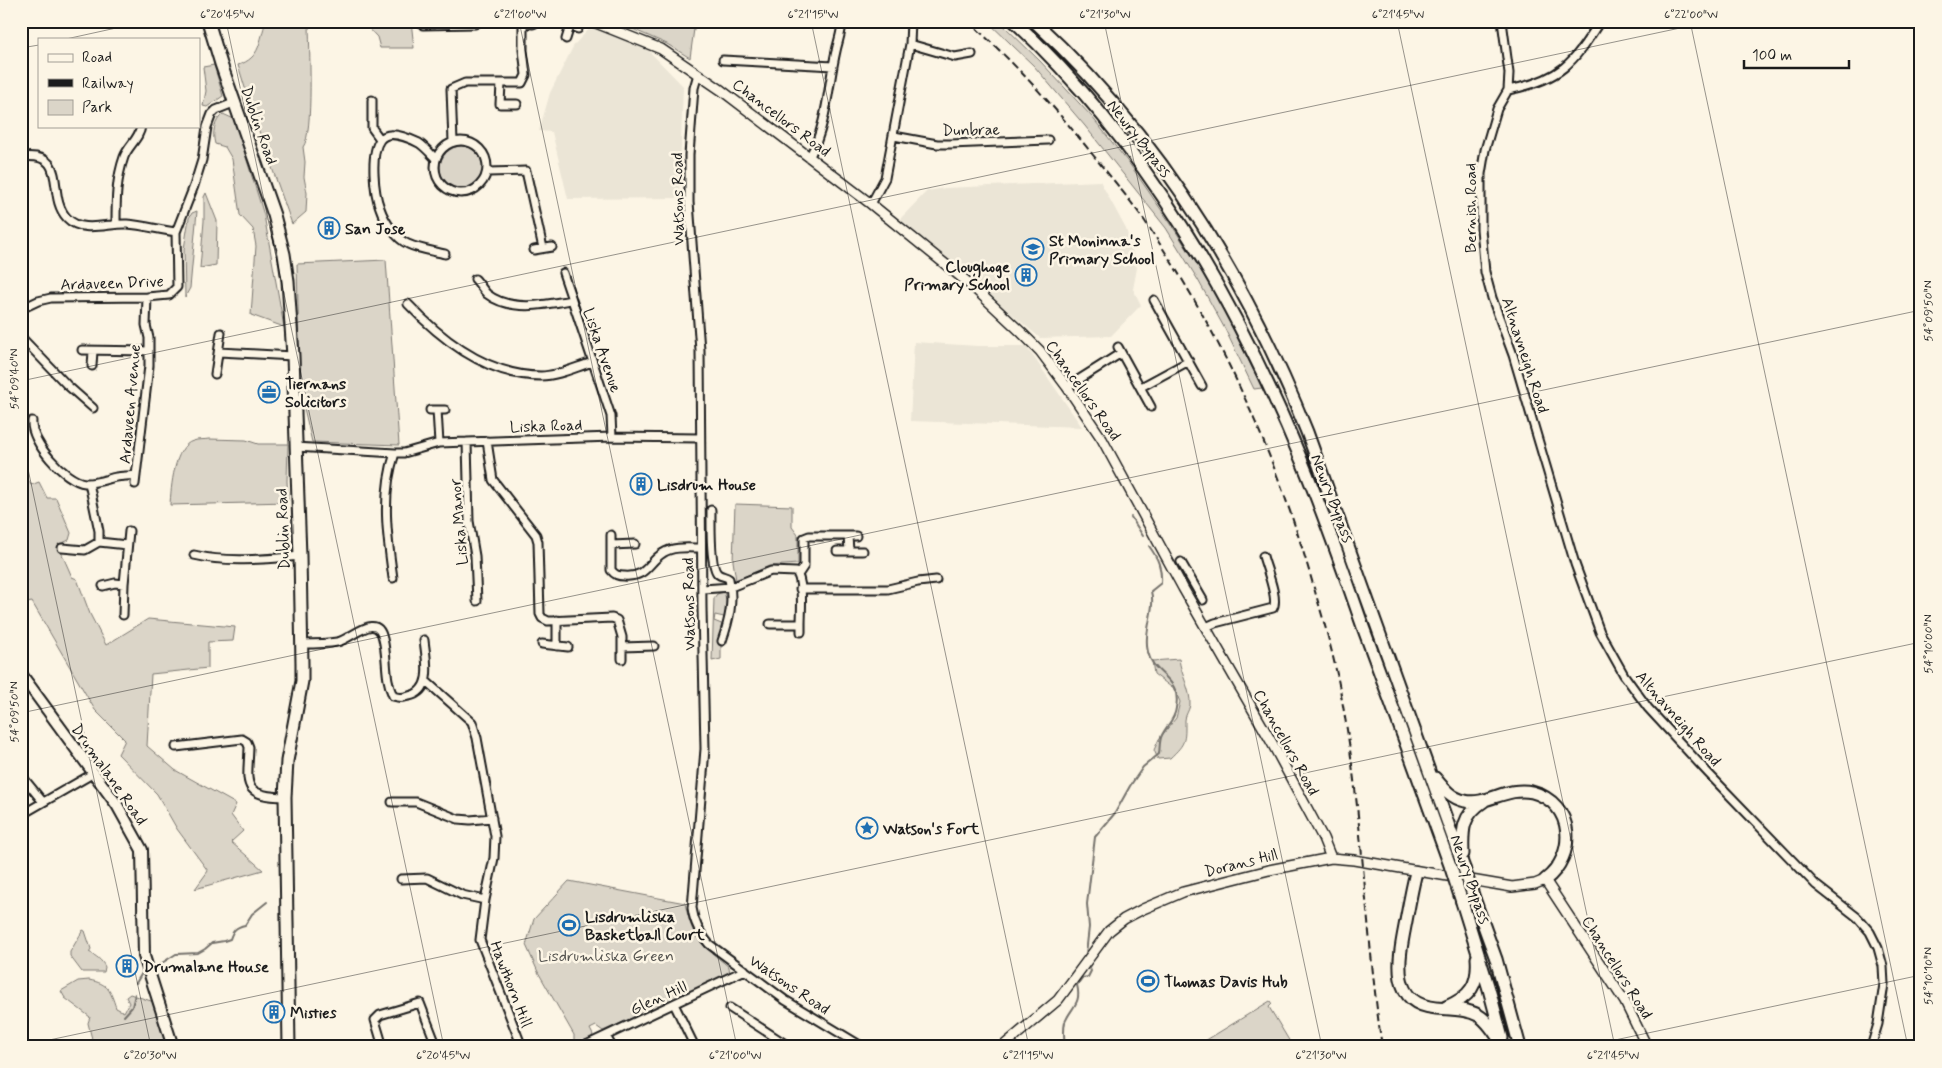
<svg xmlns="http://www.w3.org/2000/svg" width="1942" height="1068" font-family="Mynerve,sans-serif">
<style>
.built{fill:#ebe5d6}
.green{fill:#dbd5c8;stroke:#7c7872}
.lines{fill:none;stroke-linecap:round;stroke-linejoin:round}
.stream{stroke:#75726c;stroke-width:2}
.minor-casing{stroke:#1c1c1c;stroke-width:11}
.tertiary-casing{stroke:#1c1c1c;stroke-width:12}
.secondary-casing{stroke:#1c1c1c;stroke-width:14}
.primary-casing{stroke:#1c1c1c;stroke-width:15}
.trunk-casing{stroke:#1c1c1c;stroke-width:15}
.minor{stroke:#fcf5e5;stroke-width:7}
.tertiary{stroke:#fcf5e5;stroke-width:9}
.secondary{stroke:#fcf5e5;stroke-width:10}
.primary{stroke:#fcf5e5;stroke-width:11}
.trunk{stroke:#fcf5e5;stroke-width:11}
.rail{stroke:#1c1c1c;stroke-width:2;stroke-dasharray:8 4;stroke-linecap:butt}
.trunk-bridge-casing{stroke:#1c1c1c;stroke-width:15;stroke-linecap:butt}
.trunk-bridge{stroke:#fcf5e5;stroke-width:11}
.ticks{fill:none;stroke:#1c1c1c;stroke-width:1;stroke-opacity:0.45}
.labels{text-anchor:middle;stroke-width:5;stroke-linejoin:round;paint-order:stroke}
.street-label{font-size:16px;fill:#1c1c1c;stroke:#fcf5e5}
.poi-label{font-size:16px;font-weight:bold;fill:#1c1c1c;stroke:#fcf5e5;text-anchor:start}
.park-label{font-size:16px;fill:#555450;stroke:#fcf5e5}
.neatline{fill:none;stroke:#1c1c1c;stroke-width:2}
.ticks-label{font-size:12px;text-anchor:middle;fill:#1c1c1c}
</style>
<rect width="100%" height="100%" fill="#fcf5e5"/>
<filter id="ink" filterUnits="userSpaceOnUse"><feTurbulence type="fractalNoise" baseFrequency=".02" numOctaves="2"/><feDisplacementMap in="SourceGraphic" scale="10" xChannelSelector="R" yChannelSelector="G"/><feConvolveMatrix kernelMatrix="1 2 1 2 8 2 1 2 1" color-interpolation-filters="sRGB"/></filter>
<g filter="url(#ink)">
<path class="built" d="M591,27l56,22 36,37 -4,112 -111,1 -16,-67 -13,-1 11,-38 24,-48z
M1100,181l26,48 11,39 -4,21 8,16 -30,31 -71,2 -140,-119 27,-28 18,-3z
M914,342l64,4h48l56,81 -172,-6z"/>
<path class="green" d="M266,21h43c0,22 5,113 -6,126l2,15 -1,15 3,16 -1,19 -14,12 -38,-107 -16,-52c23,-7 21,-24 28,-44z
M362,21h49l3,27h-34l-3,-11z
M614,21h82l-2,8 -4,29 -23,-14z
M987,21h12l41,40 52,56 39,49 40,58 44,68 47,96 -8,1 -29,-60 -27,-49 -32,-52 -81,-102 -51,-60z
M214,65l9,31 -16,11 -4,-1 3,-15 -3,-24z
M223,114l11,5 30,96 20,112 -33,-12 5,-69 -3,-17 -13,-14 -8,-56 -7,-12 -10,-3c-3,-11 -1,-23 8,-30z
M440 168a22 22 0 1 1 44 0a22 22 0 1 1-44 0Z
M206,193l11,28 -1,44 -16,3 4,-47v-24z
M197,211l-7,77 -5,9 -1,-48 5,-31 3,-5z
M386,260l13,185 -87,-3 -12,-51 -3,-127z
M209,439l37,1 12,4h30l-1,37 1,21 -118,3c1,-17 4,-59 23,-64 5,-2 11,-1 16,-2z
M21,465l10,20 8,-3 8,16h9l15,35 -2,7 -11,5 14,32 5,2 13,35 16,31 42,-26 87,8 -2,14 -25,1v26l-57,6 -4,72 28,24 61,34 -5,11 12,16 -12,11 32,28 -68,19 13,-18 -31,-42 -20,-35 -39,-40 7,-14 -30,-30 -63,-108 -11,2z
M735,504l57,2v21l6,8v29l-29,2 -33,14 -3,-19z
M724,592l2,7h2l-1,14 -3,4 -9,-2 -1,6 10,4 -3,17v17l-9,2 2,-63 3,-4z
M1179,659c2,16 12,31 11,46 -1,6 -5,10 -5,15 0,21 1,23 -15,38l-12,1 -4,-9 5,-11 17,-21 4,-16 -5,-12 -21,-16 -2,-13z
M569,881l116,22c8,38 15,40 44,64l1,7 -127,57 -7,-5 -6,3 3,6c-4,5 -12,7 -19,6v-6l-36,-63 -12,-27 8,-26z
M83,930l2,1 6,18 -2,3c7,4 13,8 16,15l-1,5h-22l-12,-16v-4z
M89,980c20,4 21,10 27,28l8,4 5,-9 -3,-6 4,-3 24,8 15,45h-75l-6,-24 2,-6 -25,-19 -4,-7 17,-10z
M1270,1001l2,3 -3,3 24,40h-98z"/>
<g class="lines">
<path class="stream" d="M1131,517l12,19
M1086,954l3,-27 -2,-23 8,-67 20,-24 15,-27 13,-19 16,-13c1,-6 0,-13 3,-19 5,-10 13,-16 14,-27 6,-32 -23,-31 -28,-56 -5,-21 8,-42 3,-61l10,-8c1,-15 -3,-25 -12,-37
M154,968l22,-14 22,-1 7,-4 7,-6 12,-2 6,-2c3,-9 6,-12 15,-14l7,-11 15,-12
M136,983l6,-10
M124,1016l8,-9 3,-13
M1065,1047c-1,-8 -2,-16 0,-25 6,-15 17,-18 12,-37l5,-7 6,-1 3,-6 -2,-5"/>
<g class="minor-casing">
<path id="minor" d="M558,21l20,8
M1502,21l7,52 -1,17 -11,19 -12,41 -4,24v55l4,43 7,26 21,57 62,209 25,68 24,43 24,33 60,65 108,112 41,32 13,15 8,16 5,18 1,18 -6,40 -7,23
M523,23l10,1 7,-3
M423,25l52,-1 5,-3
M566,39l4,-13
M910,44l45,13 17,-3
M723,60l110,6
M698,74l-4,14 -5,67v47l11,148 2,258 3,141 -13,159c2,15 8,25 17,36l76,56 78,47
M501,83l-1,21h17
M1508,90c52,-10 65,-26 92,-69
M372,100v28l8,11
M894,136l43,8h13l98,-4
M435 167a26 26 0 1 1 52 0a26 26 0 1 1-52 0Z
M453,142l-2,-53 14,-6h57l4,-8 -3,-25v-29
M810,156c17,-31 18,-70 26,-105 2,-10 6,-19 6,-30
M21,157c50,-6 24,38 46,61 15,16 41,5 60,6 16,1 33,6 49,8
M436,159c-5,-5 -11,-12 -17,-16 -10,-5 -31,-14 -39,-3 -10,13 -6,53 0,68 4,12 16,31 28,36 11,5 25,7 37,10
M488,172l38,-1 17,77
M871,204l14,-26 25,-134 1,-23
M116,224c0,-23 0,-44 8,-67 4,-11 16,-19 17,-31
M534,250l18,-3
M563,273l48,143 1,21
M475,279c4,4 8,11 12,15 23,18 58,11 84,6
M1154,300l48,86
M408,304c34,36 80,72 133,72 17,0 35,-9 52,-14
M21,309l17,-8 13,-3 96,-1 22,-2 8,-8 -1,-55 18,-46 8,-26 5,-33 5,-13 4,-4 20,-8
M21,337l46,48 26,23
M1118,347l33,60
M82,350l67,1
M219,352l74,4
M92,366l1,-15
M215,374l6,-41
M1067,387l54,-34
M1141,387l48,-26
M430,410h15
M437,410l2,33
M32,421c-2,21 33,60 53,62 10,1 22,-4 31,-6 7,-1 13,-1 20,-2
M487,441l6,39 43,55 2,7 2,72 2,4 6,3 64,-3 5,2 5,17v22
M467,442l2,79 6,35 2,45
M295,447l100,6h9l35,-10 173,-6 88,1
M89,483l10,48v11
M135,484l14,-118v-28l-3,-13 1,-28
M711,510c0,12 -1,58 7,64 4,3 8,2 11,5 5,22 0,42 -7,62
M611,535v35c4,5 7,6 13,6 23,2 24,-14 39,-23 10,-7 27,-5 38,-5
M848,536l1,15
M611,545l24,-1
M62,548l23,2 14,-8 28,3
M837,551h26
M194,555c33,8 72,4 106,1
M1181,562l22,38
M798,575l6,-9v-28l5,-2h47
M393,578c-6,-42 -12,-84 2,-125
M103,586l12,-3 9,1
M703,589l28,-2 40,-16 25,1c8,9 5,39 5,52h-31
M800,589h88l30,-7 18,-2
M123,615l1,-31 5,-53
M801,624v8
M1206,627l9,-4 58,-15c6,-9 -7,-40 -10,-52
M302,644c11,0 24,0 35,-2 14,-2 40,-32 46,-3 5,19 1,38 10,57 7,2 9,2 16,0 25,-5 17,-37 15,-56
M542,644l26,3
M557,646v-26
M622,647l32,-1
M426,681l46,41 5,16 18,98 -1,22 -9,42 -5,40 42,107
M176,747l66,-8 5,3 2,5c-1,36 -9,49 36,50
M21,775l22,27
M392,802h24l42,17 12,1 22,-2
M21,815l73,-42
M401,879l26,-1 35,17 23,5
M674,1004l21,43
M730,1008l60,39
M606,1036l6,11
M383,1047l-8,-27 5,-5 40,-12 17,44
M582,1047l163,-77"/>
</g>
<g class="tertiary-casing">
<path id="tertiary" d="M591,21l70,28 60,41 150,114 100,81 51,48 18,18 27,36 35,52 81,149 89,155 51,95 8,20
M1002,1047l56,-47 51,-69 15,-12 19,-10 40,-17 86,-22 62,-12 23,2 158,27 23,-3 10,-4 80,122 22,45"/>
</g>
<g class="secondary-casing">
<path id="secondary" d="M21,674l96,131 25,45 2,106 29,91"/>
</g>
<g class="primary-casing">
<path id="primary" d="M208,21l13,43 53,151 10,39 4,27 5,75 7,200 2,108v17l-15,80 -2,36 4,250"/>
</g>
<g class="trunk-casing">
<path id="trunk" d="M1014,21c131,122 221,278 289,443 22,53 41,108 60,163 30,80 59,161 88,241
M1034,21c123,113 211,256 273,411l157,436
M1435,778c9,11 16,20 30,23 21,5 42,-15 67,-9 43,11 45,64 13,88
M1463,854c-1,-24 -1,-39 21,-53
M1416,872c-4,16 -7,33 -10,49 -6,32 -19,83 30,87 41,3 45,1 68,39
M1475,901l21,58 24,88
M1462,902l27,87 13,49
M1446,1007c24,-10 33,-22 31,-49"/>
</g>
<use href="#minor" class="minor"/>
<use href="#tertiary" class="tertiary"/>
<use href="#secondary" class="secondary"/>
<use href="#primary" class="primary"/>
<use href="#trunk" class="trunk"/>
<path class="rail" d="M968,21c46,41 87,86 125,134 20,25 42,50 59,77 75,112 128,233 164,363 10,33 19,66 25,100 22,116 24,235 41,352"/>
<g class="trunk-bridge-casing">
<path id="trunk-bridge" d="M1451,868l11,34
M1464,868l11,33"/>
</g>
<use href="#trunk-bridge" class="trunk-bridge"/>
</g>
</g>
<path class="ticks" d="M226,21l218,1026M519,21l218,1026M811,21l218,1026M1104,21l218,1026M1397,21l218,1026M1690,21l218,1026M66,39l82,-18M21,48l18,-3M21,381l1692,-360M21,436l130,611M21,713l1900,-403M21,1046l1900,-404M1582,1047l339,-72"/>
<defs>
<g id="building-ring" transform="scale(1.125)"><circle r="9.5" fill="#fcf5e5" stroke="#1f6fb2" stroke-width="1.5"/><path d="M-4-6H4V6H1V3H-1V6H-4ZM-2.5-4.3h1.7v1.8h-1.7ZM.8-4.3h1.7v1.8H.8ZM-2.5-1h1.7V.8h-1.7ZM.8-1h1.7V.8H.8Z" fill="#1f6fb2"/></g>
<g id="school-ring" transform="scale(1.125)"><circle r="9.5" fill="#fcf5e5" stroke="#1f6fb2" stroke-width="1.5"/><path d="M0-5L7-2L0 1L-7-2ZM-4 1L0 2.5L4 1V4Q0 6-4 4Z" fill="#1f6fb2"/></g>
<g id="office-ring" transform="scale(1.125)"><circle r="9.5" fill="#fcf5e5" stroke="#1f6fb2" stroke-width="1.5"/><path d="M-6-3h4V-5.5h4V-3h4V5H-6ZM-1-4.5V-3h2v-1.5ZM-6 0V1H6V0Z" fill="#1f6fb2"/></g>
<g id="sight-ring" transform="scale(1.125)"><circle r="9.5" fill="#fcf5e5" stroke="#1f6fb2" stroke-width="1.5"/><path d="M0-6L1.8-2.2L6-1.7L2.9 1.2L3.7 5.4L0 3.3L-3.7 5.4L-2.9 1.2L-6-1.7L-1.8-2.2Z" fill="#1f6fb2"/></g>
<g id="stadium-ring" transform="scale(1.125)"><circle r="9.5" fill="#fcf5e5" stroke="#1f6fb2" stroke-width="1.5"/><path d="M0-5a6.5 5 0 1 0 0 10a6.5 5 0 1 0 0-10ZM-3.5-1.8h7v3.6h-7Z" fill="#1f6fb2"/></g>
</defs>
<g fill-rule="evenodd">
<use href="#building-ring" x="329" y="228"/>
<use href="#school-ring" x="1033" y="249"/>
<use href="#building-ring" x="1026" y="275"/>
<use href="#office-ring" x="269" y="392"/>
<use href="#building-ring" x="641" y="484"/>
<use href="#sight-ring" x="867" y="828"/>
<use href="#stadium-ring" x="569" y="925"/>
<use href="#building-ring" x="127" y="966"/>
<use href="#stadium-ring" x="1148" y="981"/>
<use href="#building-ring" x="274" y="1012"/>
</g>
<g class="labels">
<g class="street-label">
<text transform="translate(782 117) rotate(37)" y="6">Chancellors Road</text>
<text transform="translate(260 125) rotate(71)" y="6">Dublin Road</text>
<text transform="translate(971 129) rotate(-1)" y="6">Dunbrae</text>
<text transform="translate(1140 138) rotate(52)" y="6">Newry Bypass</text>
<text transform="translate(677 199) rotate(-91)" y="6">Watsons Road</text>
<text transform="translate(1470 208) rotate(-90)" y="6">Bernish Road</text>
<text transform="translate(112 282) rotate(-2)" y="6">Ardaveen Drive</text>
<text transform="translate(603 350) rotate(71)" y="6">Liska Avenue</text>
<text transform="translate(1526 355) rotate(72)" y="6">Altnavneigh Road</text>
<text transform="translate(1084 390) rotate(55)" y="6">Chancellors Road</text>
<text transform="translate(129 404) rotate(-85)" y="6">Ardaveen Avenue</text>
<text transform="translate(546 425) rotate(-2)" y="6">Liska Road</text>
<text transform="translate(1333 498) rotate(69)" y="6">Newry Bypass</text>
<text transform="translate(458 522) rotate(-95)" y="6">Liska Manor</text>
<text transform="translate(282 529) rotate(-92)" y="6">Dublin Road</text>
<text transform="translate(688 604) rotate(-91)" y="6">Watsons Road</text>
<text transform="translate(1679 718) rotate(49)" y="6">Altnavneigh Road</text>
<text transform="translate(1287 742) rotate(61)" y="6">Chancellors Road</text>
<text transform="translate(110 774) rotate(55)" y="6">Drumalane Road</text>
<text transform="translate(1241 862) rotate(-14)" y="6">Dorans Hill</text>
<text transform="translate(1471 879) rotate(71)" y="6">Newry Bypass</text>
<text transform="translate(1618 967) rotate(58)" y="6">Chancellors Road</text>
<text transform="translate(512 984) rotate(69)" y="6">Hawthorn Hill</text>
<text transform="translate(790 984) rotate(34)" y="6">Watsons Road</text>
<text transform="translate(658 997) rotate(-25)" y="6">Glen Hill</text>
</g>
<g class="poi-label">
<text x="345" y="234">San Jose</text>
<text x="1049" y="246">St Moninna's<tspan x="1049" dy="18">Primary School</tspan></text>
<text x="1010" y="272" text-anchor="end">Cloughoge<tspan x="1010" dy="18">Primary School</tspan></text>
<text x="285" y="389">Tiernans<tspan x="285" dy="18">Solicitors</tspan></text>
<text x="657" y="490">Lisdrum House</text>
<text x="883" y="834">Watson's Fort</text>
<text x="585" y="922">Lisdrumliska<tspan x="585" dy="18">Basketball Court</tspan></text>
<text x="143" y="972">Drumalane House</text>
<text x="1164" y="987">Thomas Davis Hub</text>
<text x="290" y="1018">Misties</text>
</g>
<g class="park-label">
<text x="606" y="961">Lisdrumliska Green</text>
</g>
</g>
<rect width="1942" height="1068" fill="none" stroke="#fcf5e5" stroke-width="55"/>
<rect x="38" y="38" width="162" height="90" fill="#fcf5e5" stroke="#a29e95"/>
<rect x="48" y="54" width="25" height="8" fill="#fcf5e5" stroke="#a29e95"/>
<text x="82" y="62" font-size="15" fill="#1c1c1c">Road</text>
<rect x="48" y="79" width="25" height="8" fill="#1c1c1c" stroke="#a29e95"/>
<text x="82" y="88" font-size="15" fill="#1c1c1c">Railway</text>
<rect x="48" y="100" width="25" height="15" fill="#dbd5c8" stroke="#a29e95"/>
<text x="82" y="112" font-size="15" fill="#1c1c1c">Park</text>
<path d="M1744 60v8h105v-8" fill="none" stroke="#1c1c1c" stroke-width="2.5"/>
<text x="1752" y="60" font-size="15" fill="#1c1c1c" stroke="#fcf5e5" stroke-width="4" paint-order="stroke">100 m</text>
<rect x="28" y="28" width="1886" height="1012" class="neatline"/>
<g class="ticks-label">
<text x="227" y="18">6°20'45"W</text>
<text x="520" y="18">6°21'00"W</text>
<text x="813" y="18">6°21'15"W</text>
<text x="1105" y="18">6°21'30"W</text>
<text x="1398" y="18">6°21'45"W</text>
<text x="1691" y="18">6°22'00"W</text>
<text transform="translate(1928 311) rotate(-90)" y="4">54°09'50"N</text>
<text transform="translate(14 379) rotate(-90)" y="4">54°09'40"N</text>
<text transform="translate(1928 644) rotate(-90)" y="4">54°10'00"N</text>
<text transform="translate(14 712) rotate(-90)" y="4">54°09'50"N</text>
<text transform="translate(1928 976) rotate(-90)" y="4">54°10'10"N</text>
<text x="150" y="1059">6°20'30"W</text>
<text x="443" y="1059">6°20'45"W</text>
<text x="735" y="1059">6°21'00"W</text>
<text x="1028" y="1059">6°21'15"W</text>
<text x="1321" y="1059">6°21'30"W</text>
<text x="1613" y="1059">6°21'45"W</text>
</g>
</svg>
